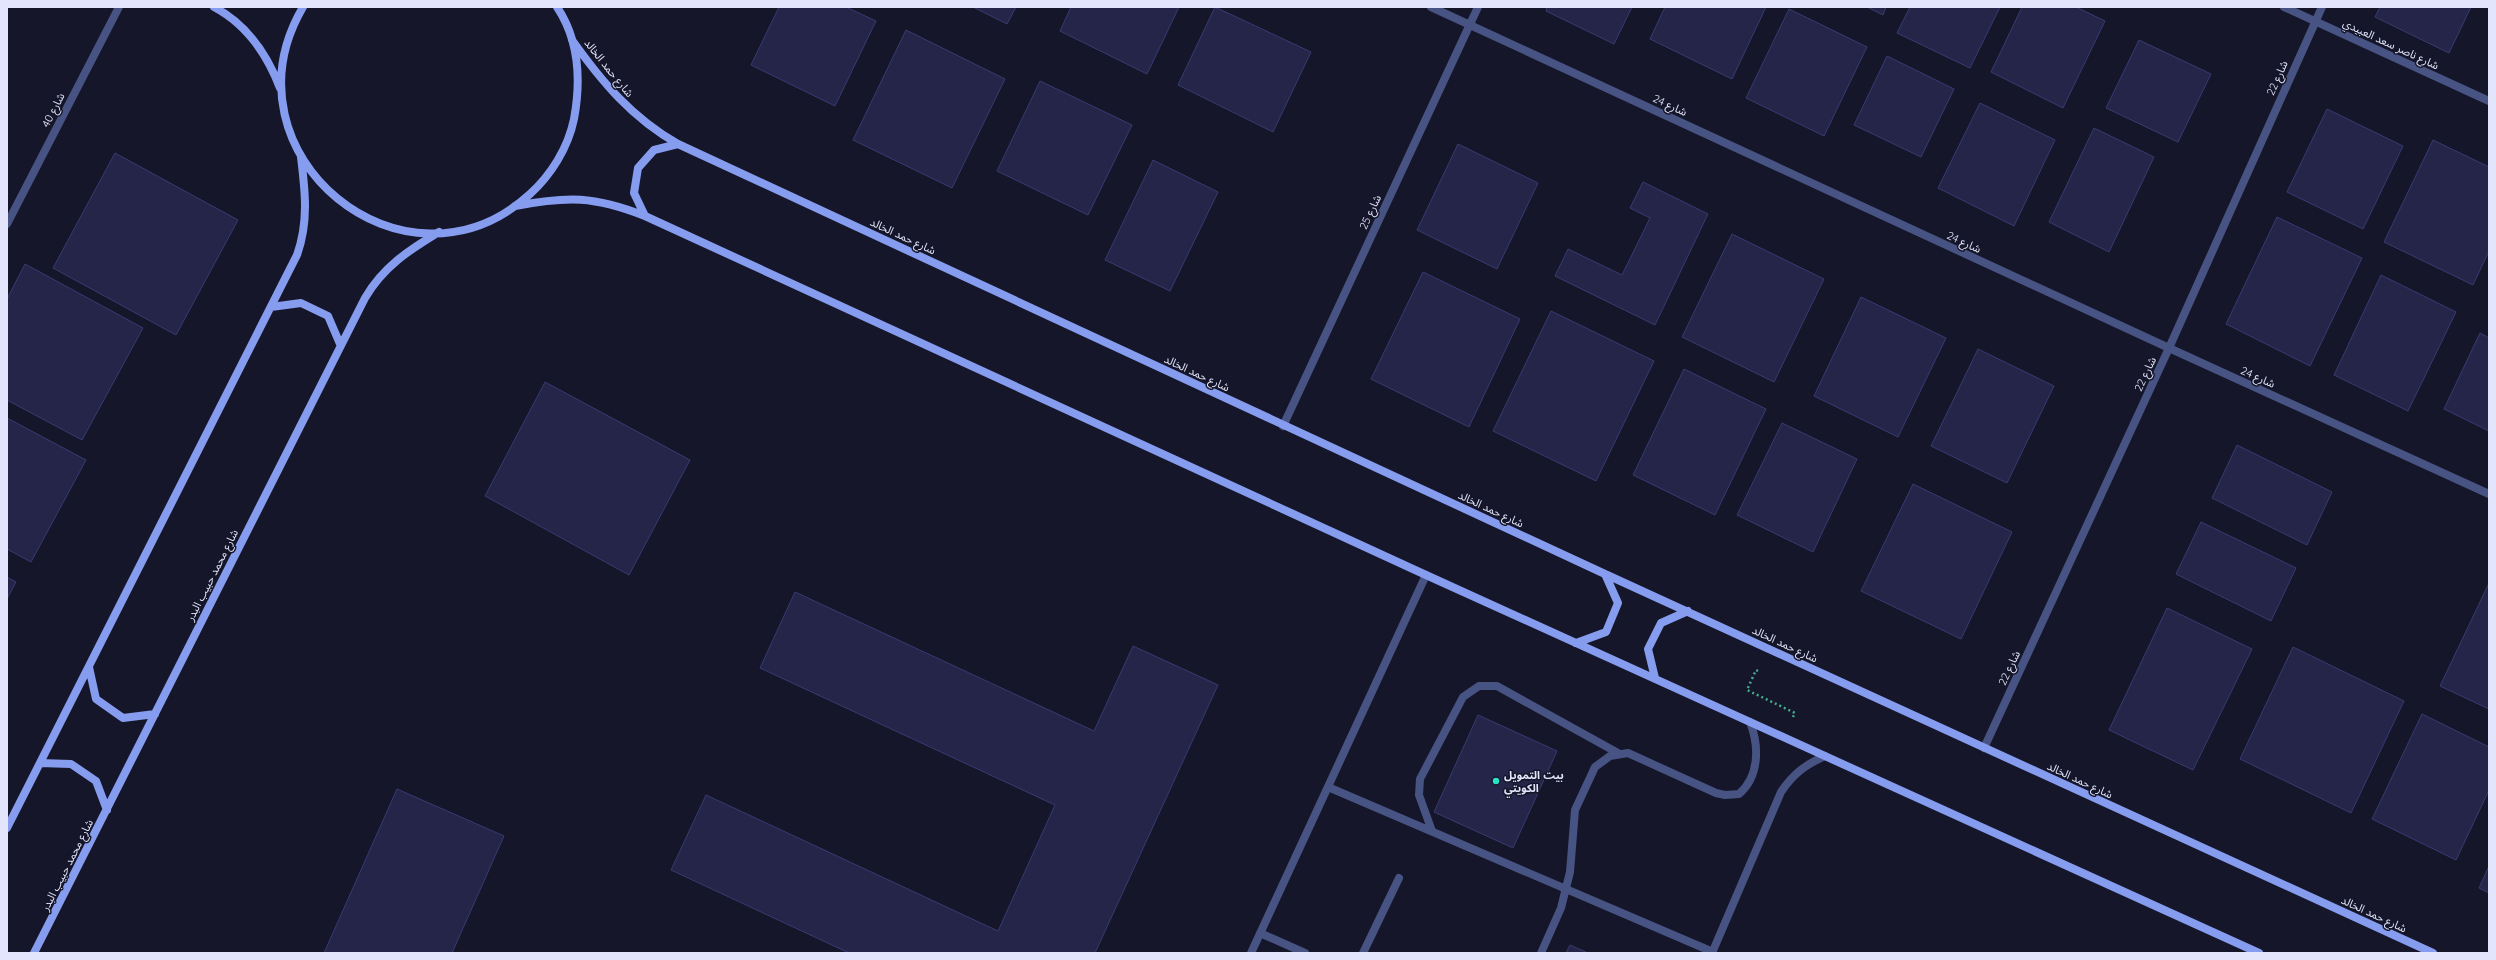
<svg xmlns="http://www.w3.org/2000/svg" width="2496" height="960" font-family="Quicksand,'Noto Sans Arabic',sans-serif">
<style>
.building{fill:#242548;stroke:#393b71}
.lines{fill:none;stroke-linecap:round;stroke-linejoin:round}
.path{stroke:#42ae8e;stroke-width:2.5;stroke-dasharray:2 3;stroke-linecap:butt}
.lane{stroke:#475382;stroke-width:8}
.street{stroke:#475382;stroke-width:8}
.secondary{stroke:#869cee;stroke-width:8}
.poi-dot{fill:#28e1c7;stroke:#15162a;stroke-width:1.5}
.labels{text-anchor:middle;stroke-width:3;stroke-linejoin:round;paint-order:stroke}
.street-label{font-size:11px;fill:#e2e5fb;stroke:#15162a}
.poi-label{font-size:11px;font-weight:bold;fill:#e2e5fb;stroke:#15162a;text-anchor:start}
</style>
<rect width="100%" height="100%" fill="#15162a"/>
<path class="building" d="M779,7h67l30,14 -41,85 -84,-41z
M973,7h43l-9,17z
M1071,7h108l-32,67 -87,-43z
M1215,7l96,45 -38,80 -95,-47z
M1547,7h85l-18,37 -68,-33z
M1665,7h101l-34,72 -82,-40z
M1867,7h19l-3,8z
M1910,7h90l-30,61 -73,-35z
M2022,7h54l29,14 -42,87 -72,-36z
M2380,7h91l-22,46 -74,-36z
M1789,9l78,38 -43,89 -78,-38z
M906,30l99,49 -53,109 -99,-48z
M2139,40l72,34 -33,68 -72,-34z
M1887,56l67,33 -33,68 -67,-32z
M1040,81l92,44 -44,90 -91,-44z
M1980,103l75,37 -41,86 -76,-38z
M2327,109l76,37 -40,83 -76,-37z
M2094,128l60,29 -45,95 -60,-30z
M2433,140l56,27v84l-16,34 -89,-43z
M1458,144l80,39 -41,86 -80,-39z
M115,153l123,67 -62,115 -123,-67z
M1153,160l65,32 -48,99 -65,-31z
M1643,182l65,32 -53,111 -100,-49 13,-27 54,26 28,-57 -20,-10z
M2277,217l85,41 -52,108 -84,-42z
M1732,234l92,45 -50,103 -92,-45z
M25,264l118,64 -61,112 -75,-40v-101z
M1423,272l97,47 -51,108 -98,-48z
M2381,275l75,37 -48,99 -74,-36z
M1861,297l85,41 -48,99 -84,-41z
M1551,311l103,50 -58,120 -103,-50z
M2480,333l9,5v93l-45,-22z
M1978,349l76,37 -47,97 -76,-37z
M1684,369l82,40 -51,106 -82,-40z
M545,382l145,78 -61,115 -144,-79z
M7,418l79,42 -55,102 -24,-13z
M1782,423l75,36 -44,93 -76,-37z
M2237,445l95,47 -25,53 -95,-47z
M1913,484l99,48 -51,107 -100,-48z
M2201,522l95,46 -25,53 -95,-47z
M7,577l9,5 -9,17z
M2489,583v126l-49,-23z
M795,592l299,139 39,-85 85,39 -123,268h-246l-178,-83 35,-75 292,136 57,-126 -295,-137z
M2167,608l85,41 -59,121 -84,-40z
M2293,647l111,54 -53,112 -111,-54z
M2422,714l67,33v43l-33,70 -84,-41z
M1478,715l79,36 -44,97 -79,-36z
M397,789l107,47 -52,117h-128z
M2489,866v27l-10,-5z
M1570,945l18,8h-22z"/>
<g class="lines">
<path class="path" d="M1758,671l-2,-1 -9,20 48,23 -2,4"/>
<path class="lane" d="M1328,787l385,165
M1432,831l-13,-36 1,-16 43,-82 16,-11h18l121,67
M1260,933l45,20
M1251,953l175,-378
M1363,953l36,-75
M1541,953l20,-45 9,-36 5,-62 20,-43 15,-11 18,-3 88,40 9,2 14,-1c21,-18 20,-49 11,-72
M1712,953l69,-161c12,-18 24,-27 44,-36"/>
<path class="street" d="M1431,7l738,341 320,146
M2284,7l205,94
M7,224l112,-217
M1283,426l195,-419
M1984,748l185,-400 153,-341"/>
<path class="secondary" d="M214,7c32,17 53,47 66,81
M303,7c-86,147 102,301 227,187 21,-19 38,-46 44,-75 7,-38 5,-79 -17,-112
M572,40c30,42 60,78 106,104l927,430 828,379
M515,206c53,-10 79,-10 130,10l781,359 833,378
M645,216l-11,-23 4,-25 16,-18 24,-6
M271,307l30,-4 27,13 12,28
M1576,643l30,-11 12,-29 -13,-29
M89,667l7,32 27,19 32,-4
M1655,678l-7,-29 13,-26 27,-12
M40,763l31,1 25,17 11,29
M7,828l290,-573c12,-33 8,-65 4,-98
M34,953l331,-655c18,-31 44,-48 74,-66"/>
</g>
<circle class="poi-dot" cx="1496" cy="781" r="4"/>
<g class="labels">
<g class="street-label">
<text transform="translate(2391 44) rotate(25)" y="4">شارع ناصر سعد العبيدي</text>
<text transform="translate(609 68) rotate(51)" y="4">شارع حمد الخالد</text>
<text transform="translate(2277 78) rotate(-66)" y="4">شارع 22</text>
<text transform="translate(1670 105) rotate(25)" y="4">شارع 24</text>
<text transform="translate(53 110) rotate(-63)" y="4">شارع 40</text>
<text transform="translate(1370 212) rotate(-65)" y="4">شارع 25</text>
<text transform="translate(903 236) rotate(25)" y="4">شارع حمد الخالد</text>
<text transform="translate(1964 242) rotate(25)" y="4">شارع 24</text>
<text transform="translate(1197 373) rotate(25)" y="4">شارع حمد الخالد</text>
<text transform="translate(2145 374) rotate(-65)" y="4">شارع 22</text>
<text transform="translate(2258 377) rotate(24)" y="4">شارع 24</text>
<text transform="translate(1491 509) rotate(25)" y="4">شارع حمد الخالد</text>
<text transform="translate(212 575) rotate(-63)" y="4">شارع محمد حبيب البدر</text>
<text transform="translate(1785 644) rotate(25)" y="4">شارع حمد الخالد</text>
<text transform="translate(2009 668) rotate(-65)" y="4">شارع 22</text>
<text transform="translate(2080 780) rotate(25)" y="4">شارع حمد الخالد</text>
<text transform="translate(67 865) rotate(-63)" y="4">شارع محمد حبيب البدر</text>
<text transform="translate(2374 914) rotate(25)" y="4">شارع حمد الخالد</text>
</g>
<g class="poi-label">
<text x="1504" y="779">بيت التمويل<tspan x="1504" dy="13">الكويتي</tspan></text>
</g>
</g>
<rect width="2496" height="960" fill="none" stroke="#e2e5fb" stroke-width="16"/>
</svg>
